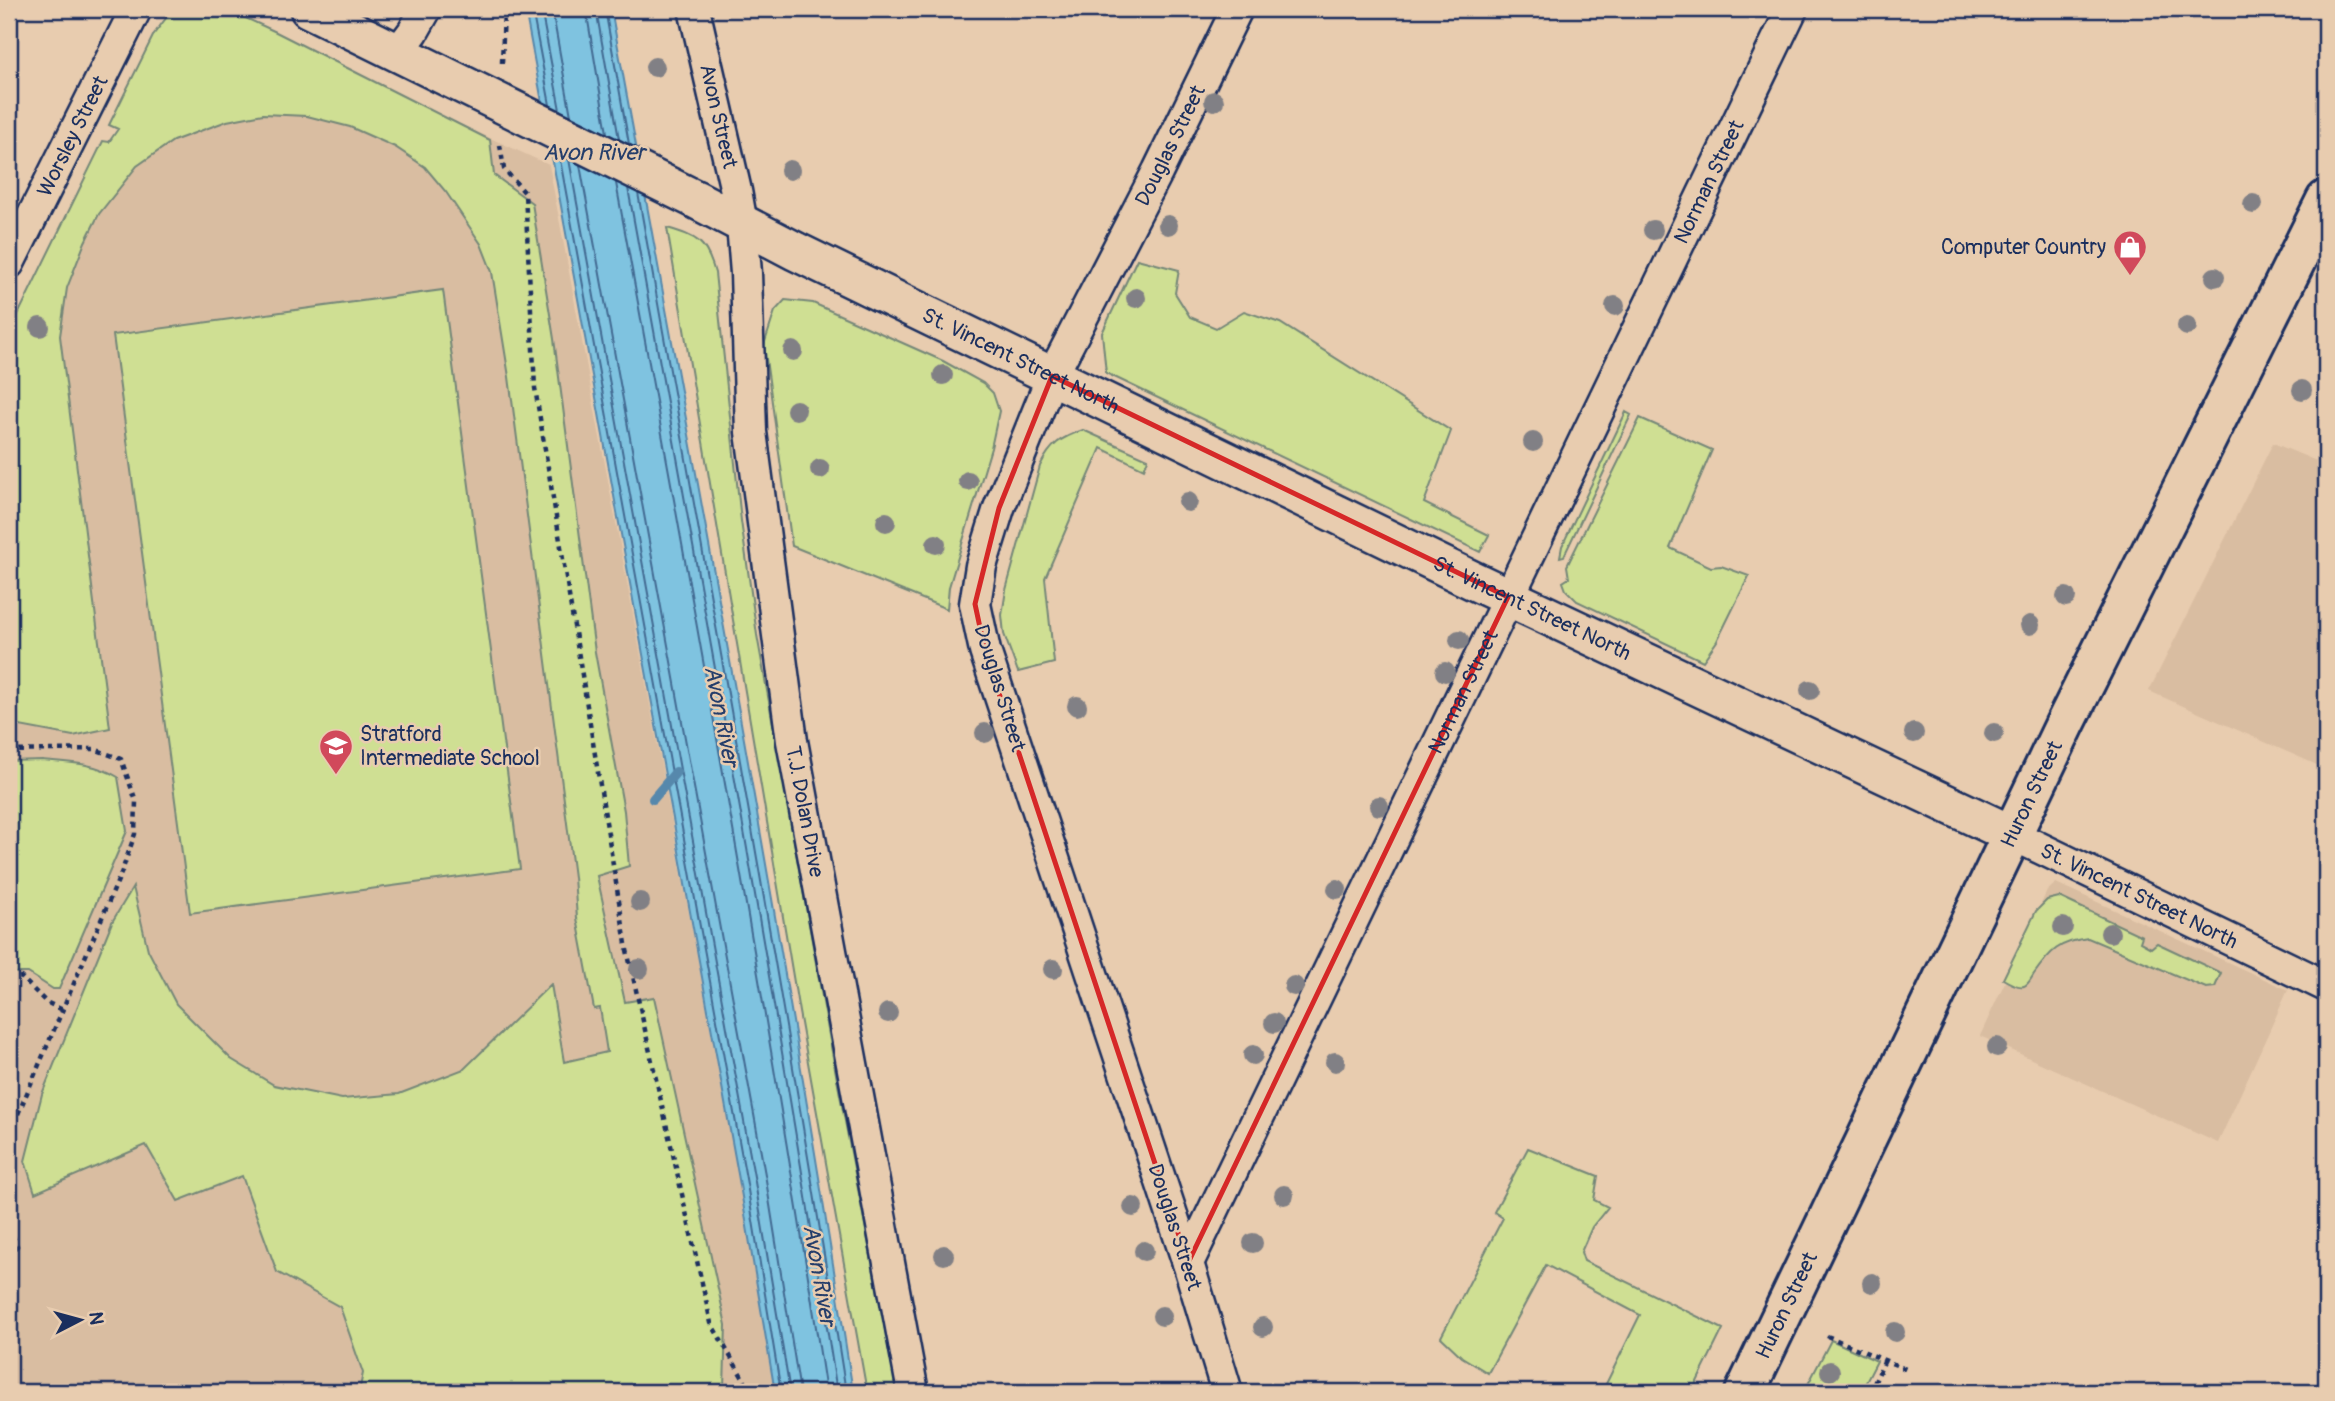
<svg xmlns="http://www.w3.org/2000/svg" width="2335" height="1401" font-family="Pangolin,sans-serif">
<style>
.built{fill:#d9bda1}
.green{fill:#cfdf93;stroke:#758778;stroke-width:2}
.water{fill:#7fc3e0;stroke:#5788ac;stroke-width:2}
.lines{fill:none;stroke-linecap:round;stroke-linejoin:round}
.shore{stroke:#436a92;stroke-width:2}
.stream{stroke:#5788ac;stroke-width:10}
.minor-casing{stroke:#1b2f5e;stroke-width:35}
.tertiary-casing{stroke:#1b2f5e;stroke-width:42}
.primary-casing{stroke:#1b2f5e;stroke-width:44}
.path{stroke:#1b2f5e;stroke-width:4.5;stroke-dasharray:5 5;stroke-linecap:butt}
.minor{stroke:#e8ccaf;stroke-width:30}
.tertiary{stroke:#e8ccaf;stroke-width:37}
.primary{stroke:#e8ccaf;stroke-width:38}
.tree{fill:#818085}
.marked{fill:none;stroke:#d62828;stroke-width:5;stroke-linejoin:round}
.labels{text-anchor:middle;stroke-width:5;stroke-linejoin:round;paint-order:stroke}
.street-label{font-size:21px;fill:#1b2f5e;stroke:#e8ccaf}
.poi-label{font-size:21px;fill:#1b2f5e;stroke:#e8ccaf;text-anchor:end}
.water-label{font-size:23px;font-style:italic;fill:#253e6b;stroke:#e8ccaf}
</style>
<rect width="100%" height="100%" fill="#e8ccaf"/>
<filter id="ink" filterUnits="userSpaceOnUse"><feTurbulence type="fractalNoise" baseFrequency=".0143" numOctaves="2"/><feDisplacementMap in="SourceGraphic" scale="14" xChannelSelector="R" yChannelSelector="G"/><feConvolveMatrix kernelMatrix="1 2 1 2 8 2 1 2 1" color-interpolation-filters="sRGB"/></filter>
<g filter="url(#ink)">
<path class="built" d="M213,11l336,154 191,1020 35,207h-766v-1026z
M2273,443l53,22v304l-177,-78z
M2056,883l232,107 -70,153 -238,-107 67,-145z"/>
<path class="green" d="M173,9h53l48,22 216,109 4,35 38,28 22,136 41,313 29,159 5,55 -32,10 28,126 29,-5 72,328 -2,62 -15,5h-350l4,-19 -23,-66 -63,-35 -35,-96 -64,25 -32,-56 -111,48 -10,-32 17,-67 70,-172 21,-35 15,63 28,54 55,55 43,26 68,14 57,-5 65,-25 87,-85 13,78 43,-10 -7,-44 -6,1 -17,-91 -3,-41 -65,-500 -17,-105 -11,-28 -35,-52 -21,-25 -30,-20 -45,-20 -43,-11 -44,-2 -36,7 -54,20 -36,25 -38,48 -14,28 -18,46 -7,48 50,392 -37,8 -64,-12v-391l94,-192 6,1 9,-13 -9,-4 45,-91z
M667,228c31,9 39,13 48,45l26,248 16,114 79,439 61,318h-30l-68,-380z
M1137,259l42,11 -4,23 15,24 26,11 28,-17 36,12 171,108 -27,72 65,32 -9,17 -374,-179 -4,-40z
M443,290l77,579 -330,44 -77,-578z
M785,300l28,3 130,58 40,22 10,10 6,18 -8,37 -42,139 -2,22 -155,-63 -28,-201 11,-34z
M1626,412l5,3 -67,141 -4,1 2,-11z
M1640,418l72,32 -42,98 41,19 10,-1 28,10 -32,65 -14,20 -126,-60 -11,-11 -3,-8 6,-4 -2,-12z
M1083,430l65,29 -4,10 -43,-21 -56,130 9,85 -36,9 -14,-38 -2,-19 4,-25 34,-124c11,-22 20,-28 43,-36z
M42,760c27,2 53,3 76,17l9,54 -68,158h-6l-25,-16h-19v-212z
M2059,897l83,39 -2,6 11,6 6,-5 64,30 -6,14 -9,1 -118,-50c-29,4 -37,12 -54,36 -2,3 -6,11 -10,12 -6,2 -16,-4 -21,-7l33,-68 11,-11z
M1528,1148l70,28 -4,24 14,7 -16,20 -11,25 3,9 139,68 -31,63h-90l38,-77 -94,-50 -58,108 -26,-16 -21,-20 62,-119 -9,-6z
M1831,1340l46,21 -16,31h-57z"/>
<path class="water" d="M525,9h86c84,460 171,920 242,1383h-78l-35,-207z"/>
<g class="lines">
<path class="shore" d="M532,9l18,96
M541,9l19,101
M552,9l19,107
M586,9l21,124
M596,9l23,130
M605,9l24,135
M559,154l188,1030 34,208
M569,159l186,1023 35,210
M580,165l186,1015 34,212
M616,183c74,402 148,805 210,1209
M628,188c73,401 147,802 209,1204
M638,193c72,399 145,798 208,1199"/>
<path class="stream" d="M653,799l23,-27"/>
<g class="minor-casing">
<g id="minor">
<path id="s1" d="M694,9l42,182 6,33 4,49 5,159 41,309 121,651"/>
<path d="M398,52l15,-20 13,-23"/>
<path id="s2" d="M9,263l127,-254"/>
<path id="s3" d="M2013,835l313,151"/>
<path id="s4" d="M1188,1263l604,-1254"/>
<path id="s5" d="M1227,1392l-39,-129 -203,-612 -10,-47 6,-38 18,-58 53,-132 106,-205 79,-162"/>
</g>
</g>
<g class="tertiary-casing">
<g id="tertiary">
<path id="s6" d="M309,9l386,190 100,52 677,329 541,255"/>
</g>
</g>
<g class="primary-casing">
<g id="primary">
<path id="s7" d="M1745,1392l320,-668 261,-524"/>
</g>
</g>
<path class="path" d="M502,63l2,-54
M500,145l4,24 21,24 10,195 92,562 84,373 40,69
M9,751l85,-2 27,10 15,42 -1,33 -13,37 -104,243 -9,44
M9,980l12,-3 25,25 17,8
M9,1108l9,6
M9,1226l8,20 -8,11
M1827,1336l81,34
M1870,1392l15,-32"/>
<use href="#minor" class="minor"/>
<use href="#tertiary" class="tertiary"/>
<use href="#primary" class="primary"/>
</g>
<g class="tree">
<circle cx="655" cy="67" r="10"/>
<circle cx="1214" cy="101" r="10"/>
<circle cx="790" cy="170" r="10"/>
<circle cx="2253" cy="204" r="10"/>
<circle cx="1168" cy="225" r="10"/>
<circle cx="1653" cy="230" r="10"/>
<circle cx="2215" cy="277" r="10"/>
<circle cx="1136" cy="298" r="10"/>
<circle cx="1615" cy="306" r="10"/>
<circle cx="2187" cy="326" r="10"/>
<circle cx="40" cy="327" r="10"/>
<circle cx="793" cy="351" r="10"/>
<circle cx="943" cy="375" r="10"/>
<circle cx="2302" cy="390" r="10"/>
<circle cx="796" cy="410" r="10"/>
<circle cx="1533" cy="442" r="10"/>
<circle cx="820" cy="469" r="10"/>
<circle cx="968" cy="481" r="10"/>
<circle cx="1188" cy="502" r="10"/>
<circle cx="886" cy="522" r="10"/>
<circle cx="936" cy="544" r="10"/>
<circle cx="2066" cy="597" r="10"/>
<circle cx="2030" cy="625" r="10"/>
<circle cx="1459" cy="640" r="10"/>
<circle cx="1445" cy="672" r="10"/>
<circle cx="1810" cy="690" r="10"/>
<circle cx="1077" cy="706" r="10"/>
<circle cx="985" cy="733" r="10"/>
<circle cx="1914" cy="733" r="10"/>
<circle cx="1994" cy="733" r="10"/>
<circle cx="1379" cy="806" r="10"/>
<circle cx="1337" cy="889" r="10"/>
<circle cx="640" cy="902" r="10"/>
<circle cx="2063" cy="927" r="10"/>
<circle cx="2110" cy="933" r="10"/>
<circle cx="639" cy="969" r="10"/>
<circle cx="1053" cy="969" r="10"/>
<circle cx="1294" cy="986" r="10"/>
<circle cx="888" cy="1013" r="10"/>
<circle cx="1274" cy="1023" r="10"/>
<circle cx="1997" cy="1047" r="10"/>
<circle cx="1253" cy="1055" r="10"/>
<circle cx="1335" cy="1062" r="10"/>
<circle cx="1284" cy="1195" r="10"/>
<circle cx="1133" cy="1207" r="10"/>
<circle cx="1253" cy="1243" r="10"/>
<circle cx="1144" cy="1251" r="10"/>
<circle cx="944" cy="1255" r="10"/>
<circle cx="1872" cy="1283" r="10"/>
<circle cx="1162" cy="1316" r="10"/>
<circle cx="1263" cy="1327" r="10"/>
<circle cx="1895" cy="1332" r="10"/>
<circle cx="1830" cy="1371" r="10"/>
</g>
</g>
<path class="marked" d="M1052,376l456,221 -320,666 -203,-612 -10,-47 24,-96z"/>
<defs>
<g id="shop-pin" transform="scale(1.75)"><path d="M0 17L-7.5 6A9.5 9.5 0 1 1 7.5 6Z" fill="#d1495b" stroke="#e8ccaf"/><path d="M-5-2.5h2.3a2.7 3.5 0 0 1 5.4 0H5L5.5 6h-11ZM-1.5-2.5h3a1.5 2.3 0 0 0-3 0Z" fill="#fff"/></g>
<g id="school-pin" transform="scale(1.75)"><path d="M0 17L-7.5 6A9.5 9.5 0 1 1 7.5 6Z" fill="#d1495b" stroke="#e8ccaf"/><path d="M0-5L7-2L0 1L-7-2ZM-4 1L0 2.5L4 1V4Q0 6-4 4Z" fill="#fff"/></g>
</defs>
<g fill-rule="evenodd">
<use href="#shop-pin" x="2130" y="247"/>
<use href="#school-pin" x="336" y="746"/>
</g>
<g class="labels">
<g class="street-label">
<text dy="7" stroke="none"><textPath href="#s1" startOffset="110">Avon Street</textPath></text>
<text dy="7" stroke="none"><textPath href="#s2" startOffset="142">Worsley Street</textPath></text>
<text dy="7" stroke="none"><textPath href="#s5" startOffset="1328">Douglas Street</textPath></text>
<text dy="7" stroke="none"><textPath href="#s4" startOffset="1200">Norman Street</textPath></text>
<text dy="7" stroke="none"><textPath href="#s6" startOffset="794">St. Vincent Street North</textPath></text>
<text dy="7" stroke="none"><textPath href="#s6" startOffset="1362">St. Vincent Street North</textPath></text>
<text transform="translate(1000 688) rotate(73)" y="7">Douglas Street</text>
<text dy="7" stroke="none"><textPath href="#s4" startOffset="634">Norman Street</textPath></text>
<text dy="7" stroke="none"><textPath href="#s7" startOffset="663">Huron Street</textPath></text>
<text dy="7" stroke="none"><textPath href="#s1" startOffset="812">T.J. Dolan Drive</textPath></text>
<text dy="7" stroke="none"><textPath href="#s3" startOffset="140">St. Vincent Street North</textPath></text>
<text transform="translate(1175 1227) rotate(72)" y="7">Douglas Street</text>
<text dy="7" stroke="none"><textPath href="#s7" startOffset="96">Huron Street</textPath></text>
</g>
<g class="poi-label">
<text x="2106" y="254">Computer Country</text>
<text x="360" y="741" text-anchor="start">Stratford<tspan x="360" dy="24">Intermediate School</tspan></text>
</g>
<g class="water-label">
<text x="594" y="160">Avon River</text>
<text transform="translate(722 716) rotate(79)" y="8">Avon River</text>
<text transform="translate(820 1275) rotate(80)" y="8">Avon River</text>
</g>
</g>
<rect width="2335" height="1401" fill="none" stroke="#e8ccaf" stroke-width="35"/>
<rect x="18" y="18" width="2300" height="1366" fill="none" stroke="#1b2f5e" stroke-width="2.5" filter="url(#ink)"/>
<g transform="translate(80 1320) rotate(84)" stroke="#e8ccaf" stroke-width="5" paint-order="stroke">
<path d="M0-5L12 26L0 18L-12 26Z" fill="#1b2f5e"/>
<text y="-10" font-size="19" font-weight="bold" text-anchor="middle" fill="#1b2f5e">N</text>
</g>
</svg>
